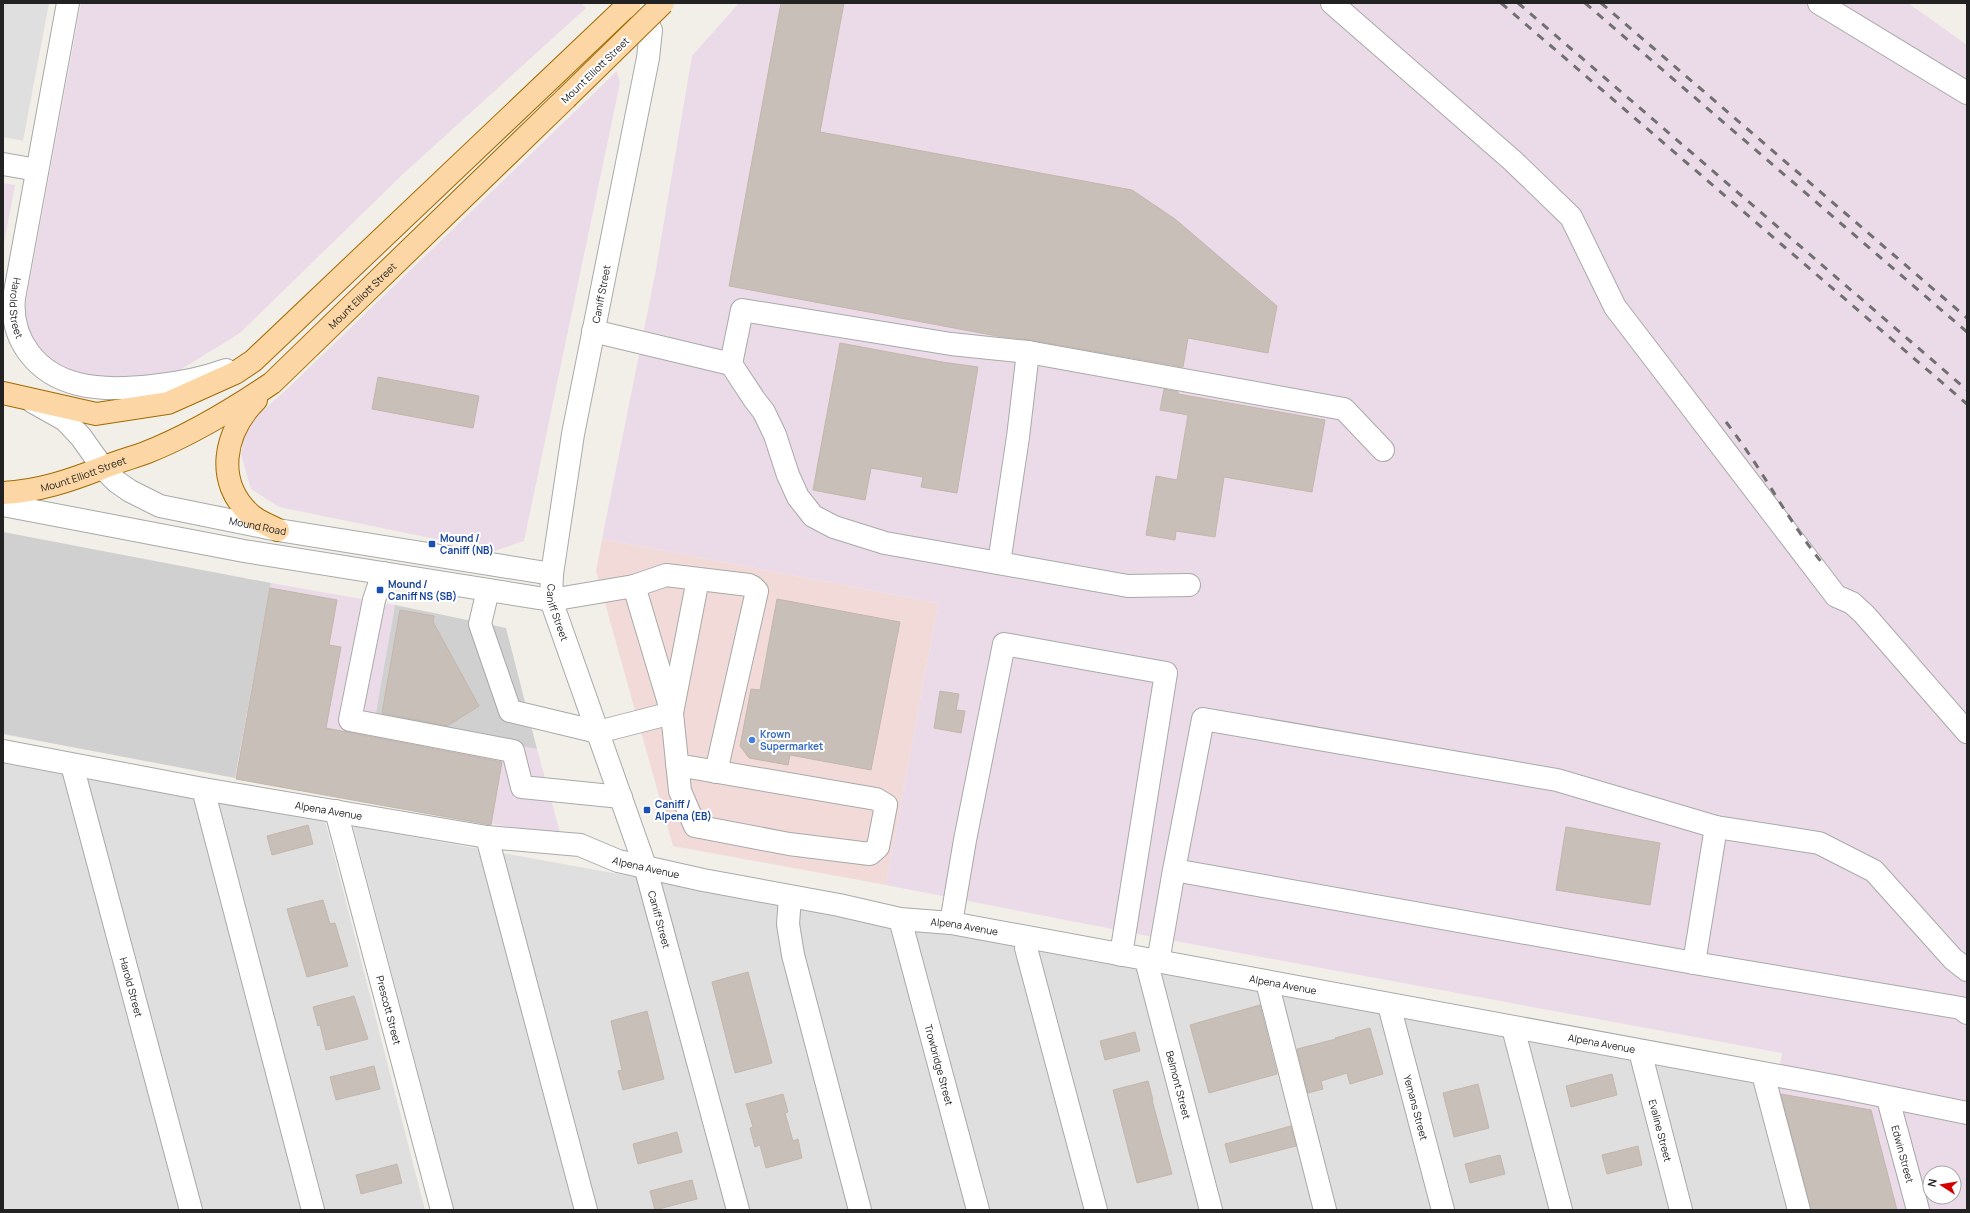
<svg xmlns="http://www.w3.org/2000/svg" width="1970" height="1213" font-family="Manrope,sans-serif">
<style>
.residential{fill:#e0dfdf}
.commercial{fill:#f2dad9}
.industrial{fill:#ebdbe8;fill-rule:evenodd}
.religious{fill:#d0d0d0}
.building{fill:#c7bfb8;stroke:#c4b6ab}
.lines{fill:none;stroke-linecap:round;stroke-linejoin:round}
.minor-casing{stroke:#a9a9a9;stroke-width:24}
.major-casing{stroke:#a06b00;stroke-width:24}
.minor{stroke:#fff;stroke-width:22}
.major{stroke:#fcd6a4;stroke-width:22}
.rail{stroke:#707070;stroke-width:3;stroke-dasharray:8 8;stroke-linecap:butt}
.major-bridge-casing{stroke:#a06b00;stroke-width:24;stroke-linecap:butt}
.major-bridge{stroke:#fcd6a4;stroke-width:22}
.transit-dot{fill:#1a4fb4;stroke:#fff;stroke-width:1.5}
.shop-dot{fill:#3f7fe0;stroke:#fff;stroke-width:1.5}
.labels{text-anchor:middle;stroke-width:4;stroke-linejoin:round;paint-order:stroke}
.street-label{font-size:10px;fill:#222;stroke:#fff}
.transit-label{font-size:10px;font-weight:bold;fill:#164399;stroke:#fff;text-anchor:start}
.shop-label{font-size:10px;font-weight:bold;fill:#366cbe;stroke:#fff;text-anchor:start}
</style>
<rect width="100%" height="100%" fill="#f2efe9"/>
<path class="residential" d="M3,3h46l-26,138 -20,-4z
M3,757l322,63 100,390h-422z
M353,826l1403,254 35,130h-1337z"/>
<path class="commercial" d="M602,539l336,64 -52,282 -213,-39 -77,-275z"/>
<path class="industrial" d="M81,3h500l5,5 -183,166 -163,159 -60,37 -57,10 -52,-6 -26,-14 -23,-37z
M739,3h1169l59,42v1165h-160l-31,-119 6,-38 -634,-117 -262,-51 52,-282 -336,-64 53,-264 37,-219zM1930,1173h24v24h-24z
M617,71l3,12 -96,458 -30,10 -215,-44 -28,-18 -10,-35 4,-20 15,-21 27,-24z
M3,183l12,2 -12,63z
M271,583l124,22 -19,114 161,30 24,87 -326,-58z"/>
<path class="religious" d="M3,532l268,51 -36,195 -232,-44z
M395,605l111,23 31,121 -162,-30z"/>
<path class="building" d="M781,3h63l-24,129 312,58 43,29 102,87 -9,47 -80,-15 -5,29 -153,-27 -33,-4 -268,-50z
M840,343l102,19 36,5 -21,126 -36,-6 2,-10 -52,-9 -6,32 -52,-10z
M378,377l101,19 -6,32 -101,-19z
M1164,389l14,3v2l147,26 -13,72 -88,-15 -9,60 -39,-6 -1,9 -29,-5 10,-59 21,4 11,-65 -28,-5z
M270,588l67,12 -8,45 12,2 -15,81 176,34 -11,63 -255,-46z
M777,599l123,23 -29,148 -81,-15 -2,10 -39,-7 -9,-12 11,-57 9,1z
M400,610l34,6 -1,6 46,84 -32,20 -65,-13z
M940,691l19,3 -3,16 9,1 -4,22 -27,-5z
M308,825l5,19 -41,11 -5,-19z
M1566,827l94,16 -10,62 -94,-15z
M323,900l7,24 5,-1 13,43 -41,11 -20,-68z
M748,972l24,91 -37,10 -23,-91z
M354,996l14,43 -42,11 -6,-25 -2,1 -5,-19z
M1260,1005l17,69 -68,19 -19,-68z
M647,1011l17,68 -41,11 -5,-19 4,-1 -11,-49z
M1370,1028l13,46 -33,10 -3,-11 -26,8 2,8 -15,4 -11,-44 39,-10 -1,-1z
M1135,1032l5,19 -35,9 -5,-19z
M374,1066l6,23 -44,11 -6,-23z
M1612,1074l5,21 -46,12 -5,-21z
M1148,1081l5,19h-1l20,74 -35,9 -24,-93z
M1478,1084l11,44 -35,9 -11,-44z
M783,1094l5,18 -3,1 8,28 5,-2 4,19 -36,10 -6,-23 -5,2 -5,-19 3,-1 -7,-23z
M1781,1094l90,16 26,100h-86z
M1291,1126l5,20 -66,17 -5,-19z
M677,1132l5,20 -44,12 -5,-20z
M1638,1146l4,19 -35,9 -5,-19z
M1500,1155l5,19 -35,9 -5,-19z
M397,1164l5,19 -41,11 -5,-19z
M692,1180l5,19 -42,11 -5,-19z"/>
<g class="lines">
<g class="minor-casing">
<g id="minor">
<path id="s1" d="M68,3l-54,295c-4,42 23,76 64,86 39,10 110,0 148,-14"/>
<path id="s2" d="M635,3l16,27 -3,28 -75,376 -21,140 -1,26 94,266 93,344"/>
<path d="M1332,3l181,158 58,56 44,90 221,289 16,7 12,11 103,118"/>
<path d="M1819,3l148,90"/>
<path d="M3,164l34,6"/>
<path d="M593,331l138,33 11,-54 209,34 77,8 316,57 39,41"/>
<path d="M731,364l23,35 10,13 11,23 13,40 10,22 15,19 21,11 51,16 243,43 61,-1"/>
<path id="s3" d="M33,402l32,18 16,17 22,31 14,14 13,9 30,15 118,24 274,44"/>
<path d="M3,505l241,46 307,49 83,-14 38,127 -74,19 -88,-21 -30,-87 8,-34"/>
<path d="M999,563l19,-126 10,-85"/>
<path d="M383,573l-9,27 -24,120 163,31 9,36 99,10"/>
<path d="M634,586l32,-11 83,10 4,2 4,4 -41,181"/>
<path id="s4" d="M3,751l200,38 284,48 93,8 38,16 85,19 136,25 61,14 51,4 888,164 128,26"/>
<path id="s5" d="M72,765l119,445"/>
<path d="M677,765l199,34 10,6 -8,42 -8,7 -81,-10 -94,-18 -15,-35 -8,-78 26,-134"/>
<path d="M203,789l110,421"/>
<path id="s6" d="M336,811l106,399"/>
<path d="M1716,827l103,16 55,28 79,88 14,11"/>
<path d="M487,837l99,373"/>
<path d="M790,897l-2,27 5,31 67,255"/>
<path id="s7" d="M900,919l78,291"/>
<path d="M951,923l14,-83 39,-196 162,29 -45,282"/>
<path d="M1027,938l-1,10 70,262"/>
<path id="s8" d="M1146,960l65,250"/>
<path d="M1158,962l16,-92 520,93 22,-136 -159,-47 -354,-61 -29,151"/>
<path d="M1694,963l267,45 6,5"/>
<path d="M1267,982l58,228"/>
<path id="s9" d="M1389,1005l54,205"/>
<path d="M1513,1028l48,182"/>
<path id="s10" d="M1640,1051l41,159"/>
<path d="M1763,1074l36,136"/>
<path id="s11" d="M1888,1099l30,111"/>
</g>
</g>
<g class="major-casing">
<g id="major">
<path d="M3,393l93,21 72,-11 67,-30 18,-12 377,-358"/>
<path d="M256,400c-32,32 -42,82 -5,115 8,7 18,10 27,15"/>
<path id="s12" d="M3,493c36,-2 66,-12 99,-25 14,-6 29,-10 43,-15 46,-18 87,-43 127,-70l294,-285"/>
</g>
</g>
<use href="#minor" class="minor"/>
<use href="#major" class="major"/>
<path class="rail" d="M1501,3l466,401
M1518,3l449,387
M1585,3l382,329
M1601,3l366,315
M1726,422c36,46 61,98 97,142"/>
<g class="major-bridge-casing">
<path id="major-bridge" d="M566,98l97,-95"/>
</g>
<use href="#major-bridge" class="major-bridge"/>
</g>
<g class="transit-dot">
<rect x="428" y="540" width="8" height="8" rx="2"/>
<rect x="376" y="586" width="8" height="8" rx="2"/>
<rect x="643" y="806" width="8" height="8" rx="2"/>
</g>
<circle class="shop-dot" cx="752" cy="740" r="4"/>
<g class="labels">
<g class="street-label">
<text transform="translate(595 70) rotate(-44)" y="4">Mount Elliott Street</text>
<text transform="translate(601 294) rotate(-79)" y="4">Caniff Street</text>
<text dy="4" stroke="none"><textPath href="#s12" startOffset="419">Mount Elliott Street</textPath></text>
<text dy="4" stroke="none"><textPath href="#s1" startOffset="310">Harold Street</textPath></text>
<text dy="4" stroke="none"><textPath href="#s12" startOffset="83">Mount Elliott Street</textPath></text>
<text dy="4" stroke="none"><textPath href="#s3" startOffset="267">Mound Road</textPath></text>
<text dy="4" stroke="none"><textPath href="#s2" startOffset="624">Caniff Street</textPath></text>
<text dy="4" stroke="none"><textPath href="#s4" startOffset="331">Alpena Avenue</textPath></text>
<text dy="4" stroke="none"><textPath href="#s4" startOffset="655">Alpena Avenue</textPath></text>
<text dy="4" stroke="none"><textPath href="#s2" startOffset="948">Caniff Street</textPath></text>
<text dy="4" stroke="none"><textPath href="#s4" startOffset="979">Alpena Avenue</textPath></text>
<text dy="4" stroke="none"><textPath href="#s4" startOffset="1303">Alpena Avenue</textPath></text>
<text dy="4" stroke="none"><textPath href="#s5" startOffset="230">Harold Street</textPath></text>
<text dy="4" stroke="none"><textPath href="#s6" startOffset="206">Prescott Street</textPath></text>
<text dy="4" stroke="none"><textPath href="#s4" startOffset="1627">Alpena Avenue</textPath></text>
<text dy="4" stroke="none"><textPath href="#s7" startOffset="151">Trowbridge Street</textPath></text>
<text dy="4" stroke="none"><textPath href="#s8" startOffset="129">Belmont Street</textPath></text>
<text dy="4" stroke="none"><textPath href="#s9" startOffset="106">Yemans Street</textPath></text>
<text dy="4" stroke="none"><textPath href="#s10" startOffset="82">Evaline Street</textPath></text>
<text dy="4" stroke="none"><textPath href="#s11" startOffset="57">Edwin Street</textPath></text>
</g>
<g class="transit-label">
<text x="440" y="542">Mound /<tspan x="440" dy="12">Caniff (NB)</tspan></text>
<text x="388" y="588">Mound /<tspan x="388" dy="12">Caniff NS (SB)</tspan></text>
<text x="655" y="808">Caniff /<tspan x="655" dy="12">Alpena (EB)</tspan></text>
</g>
<g class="shop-label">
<text x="760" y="738">Krown<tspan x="760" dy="12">Supermarket</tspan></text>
</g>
</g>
<rect width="1970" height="1213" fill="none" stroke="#222222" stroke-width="8"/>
<g transform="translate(1942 1185) rotate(282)"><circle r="19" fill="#ffffff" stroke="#a7a7a7"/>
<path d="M0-3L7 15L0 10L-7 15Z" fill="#d40000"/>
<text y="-6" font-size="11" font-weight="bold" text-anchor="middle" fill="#222222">N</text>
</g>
</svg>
